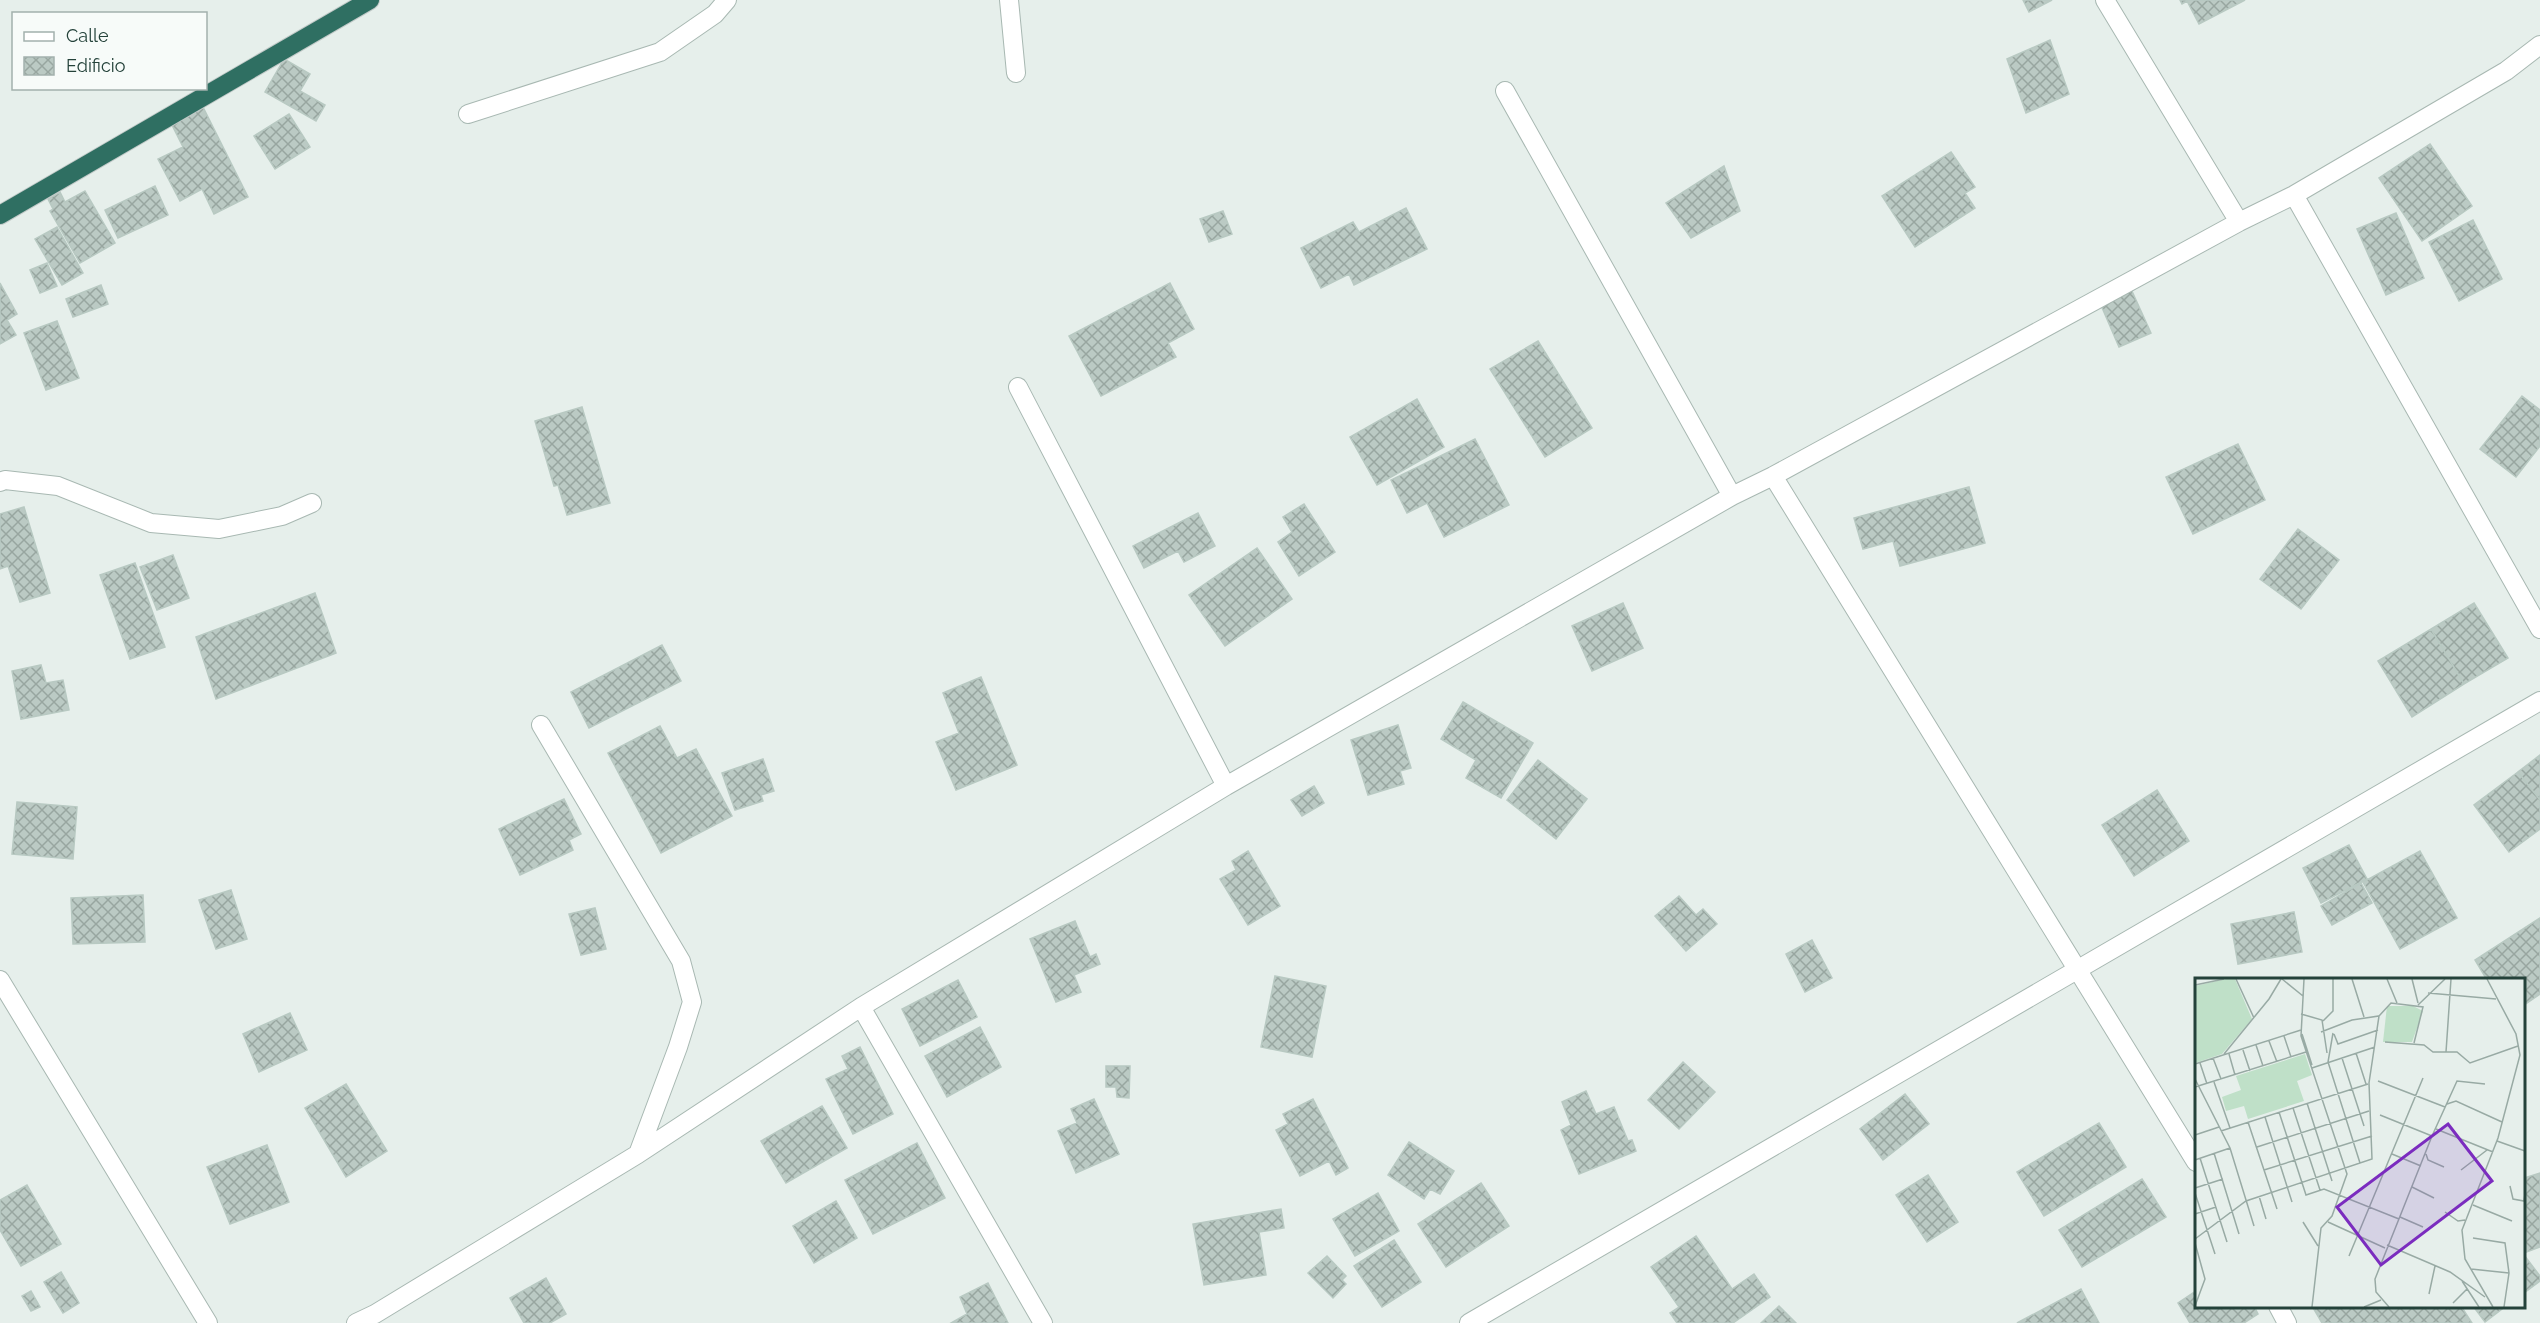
<svg xmlns="http://www.w3.org/2000/svg" width="2540" height="1323" font-family="Raleway,sans-serif">
<style>
.building{fill:url(#building-cross-hatch);stroke:#b8c9c2;stroke-width:1.5}
.lines{fill:none;stroke-linecap:round;stroke-linejoin:round}
.minor-casing{stroke:#a8b8b2;stroke-width:20}
.highway-casing{stroke:#c2cac8;stroke-width:20}
.minor{stroke:#fff;stroke-width:18}
.highway{stroke:#2f6f62;stroke-width:18}
.inset-road{fill:none;stroke:#98aaa4;stroke-width:1.5}
.view{fill:#7b2cbf;fill-opacity:0.15;stroke:#7b2cbf;stroke-width:3}
.inset-edge{fill:none;stroke:#24423a;stroke-width:3}
</style>
<defs>
<pattern id="building-cross-hatch" width="8" height="8" patternUnits="userSpaceOnUse" patternTransform="scale(1.5)"><rect width="8" height="8" fill="#bbcac4"/><path d="M0 0l8 8M0 8l8-8" fill="none" stroke="#98a6a0"/></pattern>
</defs>
<rect width="100%" height="100%" fill="#e6efeb"/>
<path class="building" d="M2023,0h29l-23,12z
M2180,0h65l-46,24 -12,-23 -5,3z
M2050,40l19,54 -43,19 -19,-54z
M284,59l26,15 -10,17 25,14 -9,16 -51,-29z
M203,107l45,90 -34,17 -12,-25 -22,12 -22,-42 25,-12 -12,-24z
M289,114l21,33 -35,22 -21,-33z
M2430,144l42,62 -50,35 -43,-63z
M1951,152l24,35 -10,6 10,15 -60,39 -33,-51z
M1724,166l16,45 -49,27 -25,-35z
M155,186l13,29 -50,23 -13,-28z
M85,191l30,52 -35,20 -30,-52 3,-2 -5,-10 12,-7 5,10z
M1406,208l21,41 -73,36 -5,-11 -28,14 -20,-40 52,-26 6,10z
M1223,211l9,23 -23,8 -9,-23z
M2396,213l28,65 -38,17 -29,-66z
M2473,220l29,59 -43,22 -30,-59z
M57,227l26,46 -21,12 -27,-46z
M47,263l10,23 -17,7 -10,-23z
M0,283l17,31 -10,6 9,15 -16,9z
M1170,283l24,46 -26,14 8,14 -75,39 -32,-60z
M101,285l7,19 -35,13 -7,-18z
M2131,289l20,44 -32,14 -19,-44z
M57,321l22,57 -33,12 -22,-57z
M1538,341l54,87 -47,29 -55,-88z
M2522,396l18,14v36l-24,31 -36,-28z
M1417,399l27,48 -67,38 -27,-48z
M582,407l28,96 -43,12 -9,-30 -4,1 -19,-65z
M1475,439l34,66 -65,32 -17,-34 -20,10 -16,-33z
M2238,444l27,56 -72,34 -27,-57z
M1969,487l16,56 -85,23 -7,-25 -30,8 -9,-31z
M1304,504l31,48 -36,24 -21,-34 14,-10 -9,-15z
M24,507l26,86 -30,9 -12,-36 -8,3v-55z
M1198,513l17,33 -31,16 -6,-11 -34,17 -11,-22z
M2298,529l41,31 -38,49 -41,-30z
M1257,548l35,51 -67,47 -36,-51z
M173,555l16,43 -32,12 -17,-43z
M135,563l30,84 -35,12 -30,-84z
M315,593l21,60 -120,46 -20,-62z
M1623,603l20,45 -51,23 -20,-45z
M2474,603l34,55 -44,26 -33,-55z
M2431,629l33,55 -52,33 -34,-56z
M662,645l19,36 -92,47 -18,-36z
M41,665l5,18 17,-3 6,30 -48,9 -9,-48z
M981,677l36,88 -61,25 -20,-48 23,-9 -16,-40z
M1463,702l70,41 -32,55 -35,-20 10,-18 -35,-21z
M1398,725l13,43 -11,3 4,13 -36,11 -17,-55z
M660,726l17,32 19,-9 36,67 -71,37 -53,-100z
M2540,755v45l-22,-28z
M763,759l11,32 -13,4 2,6 -28,9 -13,-37z
M1538,760l49,39 -31,40 -49,-39z
M2518,772l22,28v29l-31,23 -35,-47z
M1314,786l10,17 -22,13 -11,-16z
M2157,790l32,51 -55,35 -32,-51z
M564,799l17,35 -12,6 4,10 -53,25 -21,-46z
M17,802l60,5 -4,52 -61,-5z
M2349,845l18,34 -46,24 -18,-35z
M1248,851l32,55 -32,19 -28,-46 16,-9 -4,-9z
M2420,851l37,67 -57,31 -37,-67z
M2361,883l11,20 -40,22 -11,-19z
M231,890l16,49 -31,10 -17,-49z
M143,895l2,47 -72,2 -2,-46z
M1679,896l17,19 7,-6 14,15 -31,27 -31,-35z
M595,908l11,41 -25,6 -12,-41z
M2294,912l8,40 -64,12 -7,-40z
M2540,918v76l-16,11v-25h-37l-12,-20z
M1075,921l15,36 6,-3 4,10 -26,11 7,17 -25,10 -26,-63z
M1812,940l20,38 -27,14 -19,-38z
M1275,976l51,10 -14,71 -51,-10z
M958,980l19,37 -57,29 -18,-37z
M290,1013l17,37 -48,22 -16,-38z
M980,1027l21,40 -54,30 -22,-41z
M860,1047l33,67 -40,20 -27,-55 22,-10 -6,-13z
M1683,1062l32,30 -36,37 -31,-29z
M1106,1066h24l-1,32 -12,-1 -1,-10h-10z
M346,1084l41,67 -41,26 -41,-69z
M1586,1091l10,23 18,-7 14,34 4,-1 4,11 -57,23 -18,-44 10,-5 -9,-23z
M1905,1094l24,30 -46,36 -23,-31z
M1094,1099l25,55 -43,19 -18,-42 19,-8 -6,-14z
M1313,1099l35,69 -12,7 -7,-14 -29,15 -24,-46 12,-6 -5,-10z
M822,1106l25,42 -61,35 -25,-42z
M2099,1123l27,44 -82,49 -27,-44z
M1409,1142l45,29 -14,23 -10,-5 -6,10 -36,-24z
M917,1143l28,55 -72,36 -28,-54z
M267,1145l22,57 -59,22 -23,-57z
M2540,1173v74l-16,6v-75z
M1928,1175l30,47 -31,20 -31,-47z
M2142,1179l24,38 -84,50 -23,-37z
M1481,1183l28,43 -63,41 -28,-43z
M27,1185l34,59 -40,22 -21,-36v-30z
M1378,1193l21,38 -44,25 -22,-37z
M836,1201l21,37 -43,25 -21,-37z
M1281,1209l3,19 -25,4 7,43 -62,10 -11,-61z
M1696,1236l36,53 22,-15 16,23 -37,26h-56l-7,-10 9,-6 -28,-40z
M1394,1240l27,42 -39,25 -28,-41z
M2524,1255l16,21v5l-16,12z
M1327,1256l19,20 -4,4 4,4 -13,14 -25,-25z
M61,1272l18,31 -16,10 -19,-31z
M546,1278l20,36 -16,9h-26l-14,-25z
M988,1283l20,40h-57l16,-9 -7,-17z
M2081,1289l18,34h-82z
M31,1291l9,16 -9,4 -9,-15z
M2196,1291v15h58l4,8 -14,9h-54l-12,-20z
M1779,1306l17,17h-35z
M2312,1306h149l11,17h-150z
M2473,1306h33l-21,16z"/>
<g class="lines">
<g class="minor-casing">
<path id="minor" d="M1009,0l7,73
M2105,0l134,222
M1505,91l227,405
M468,114l192,-62 55,-38 12,-14
M2294,195l246,434
M1018,387l208,399
M1773,476l423,686
M0,482l5,-2 53,6 93,37 68,6 63,-13 30,-13
M541,725l140,236 11,41 -14,45 -40,107
M0,980l208,343
M861,1007l182,316
M2278,1306l9,17
M356,1323l19,-9 263,-160 223,-147 365,-221 506,-290 41,-20 466,-254 55,-27 212,-124 34,-26
M1469,1323l1071,-622"/>
</g>
<g class="highway-casing">
<path id="highway" d="M0,215l370,-215"/>
</g>
<use href="#minor" class="minor"/>
<use href="#highway" class="highway"/>
</g>
<g transform="translate(2195 978)">
<rect width="330" height="330" fill="#e6efeb"/>
<path d="M110,76l7,21 -15,6 7,20 -56,18 -4,-13 -18,5 -4,-14 19,-7 -5,-14z" fill="#bfe0c8"/>
<path d="M192,28h26l10,5 -11,31h-29z" fill="#bfe0c8"/>
<path d="M31,1h9l17,40 -30,35 -27,9v-77z" fill="#bfe0c8"/>
<path class="inset-road" d="M41,1l18,39M87,1l21,17M109,1l-3,57 46,138 -15,42 -11,12 -9,79M157,1l12,38M192,1l10,24M217,1l6,24M292,1l29,55 4,21 -22,83 -36,92 3,29 28,48M0,7l29,-6M233,15l68,6M223,27l27,-26M106,36l21,6 5,33M184,38l12,-13 32,4 -9,36M128,43l10,-10v-32M138,55l-5,29 32,101M107,56l10,31M139,56l4,10 40,-14M89,58l7,21M74,63l8,21M190,64l39,3 9,7h24l13,11 48,-17M61,67l7,21M48,72l7,21M251,74l5,-73M161,75l10,31M29,76l45,-55 12,-20M34,76l6,21M18,80l8,21M147,80l22,68M5,85l7,21M0,86l106,-34M117,90l63,-21M0,101l35,69 24,78M183,103l67,26M19,104l16,46M0,109l111,-35M112,125l25,78M252,126l9,-3 46,21M98,130l27,82M84,134l27,83 18,-6 75,30M185,137l52,21M70,139l27,85M53,144l29,87M241,151l57,23M26,153l147,-47M0,157l24,-8M302,163l28,10M62,169l112,-36M19,175l25,81M197,176l29,12M231,176l2,6 16,7M5,180l27,84M0,182l35,-12M69,192l108,-34M266,192l26,-20M315,208l3,13 11,2 1,-7M217,209l22,11M0,210l28,-9M0,215l20,61M64,218l7,23M278,227l39,16M250,234l13,9 7,-1M0,236l21,-7M205,239l23,10M108,244l15,24M133,244l57,26M278,260l32,5 4,30 -5,34M0,261l51,-38 126,-42 -3,-76 10,-67 -27,4 -31,12M0,265l10,36 -10,27M192,267l63,27 35,25M154,278l74,-178M276,291l38,4M267,303l17,26M234,316l6,-28M258,325l14,-14M169,329l17,-7M194,329l-13,-15 -1,-13 57,-143 25,-55 28,3"/>
<path class="view" d="M253,146l44,57 -111,84 -44,-58z"/>
<rect width="330" height="330" class="inset-edge"/>
</g>
<rect x="12" y="12" width="195" height="78" fill="#f7fbf9" stroke="#a3b1ad" stroke-width="1.5"/>
<rect x="24" y="32" width="30" height="9" fill="#ffffff" stroke="#a3b1ad" stroke-width="1.5"/>
<text x="66" y="42" font-size="18" fill="#24423a">Calle</text>
<rect x="24" y="57" width="30" height="18" fill="url(#building-cross-hatch)" stroke="#a3b1ad" stroke-width="1.5"/>
<text x="66" y="72" font-size="18" fill="#24423a">Edificio</text>
</svg>
